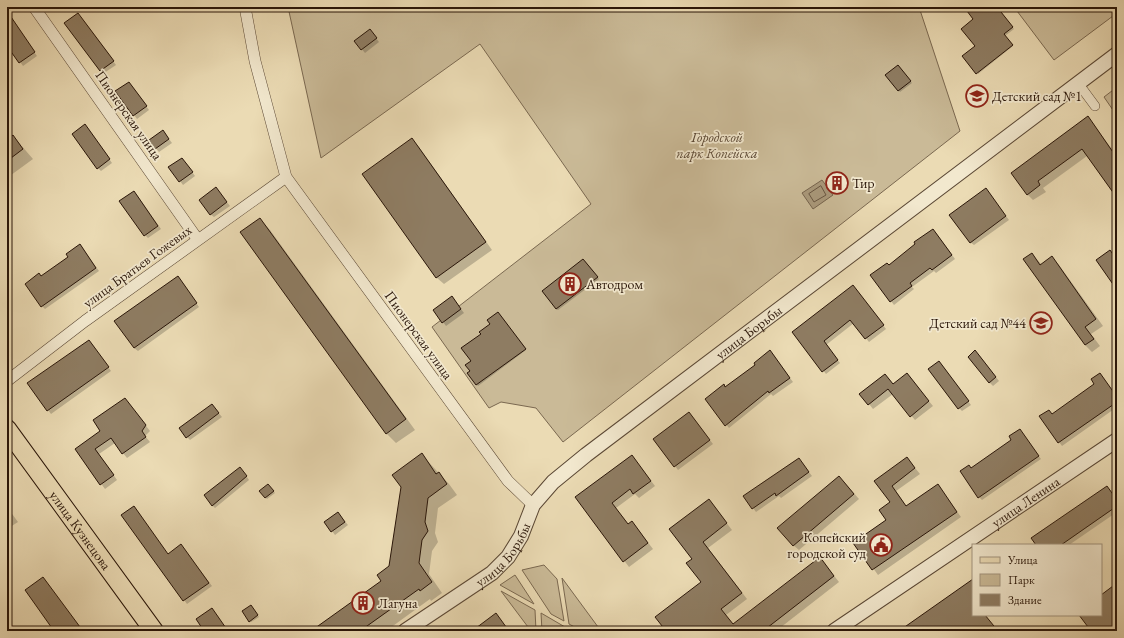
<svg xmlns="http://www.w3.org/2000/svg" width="1124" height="638" font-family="'EB Garamond',serif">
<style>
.green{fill:#caba97;stroke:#7a6850}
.water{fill:#a9987a;stroke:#76644d}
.shadow{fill:#0003}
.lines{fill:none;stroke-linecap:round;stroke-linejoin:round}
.shore{stroke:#6a5742;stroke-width:1}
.building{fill:#8e7c62;stroke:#2a1609}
.pedestrian-casing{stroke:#5a4734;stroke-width:10}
.minor-casing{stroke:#5a4734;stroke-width:12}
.tertiary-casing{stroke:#5a4734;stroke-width:16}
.primary-casing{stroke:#2a1609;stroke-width:20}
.pedestrian{stroke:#f2e8ce;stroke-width:9}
.minor{stroke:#f2e8ce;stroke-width:11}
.tertiary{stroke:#f2e8ce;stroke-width:14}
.primary{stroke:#ebdbb4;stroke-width:18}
.labels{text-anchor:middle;stroke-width:3.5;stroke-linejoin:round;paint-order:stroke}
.poi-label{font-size:14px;fill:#2a1609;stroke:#f2e8ce;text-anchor:start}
.street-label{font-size:14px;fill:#2a1609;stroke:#f2e8ce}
.park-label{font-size:14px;font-style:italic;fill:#5a4734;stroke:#f2e8ce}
</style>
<rect width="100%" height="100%" fill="#ebdbb4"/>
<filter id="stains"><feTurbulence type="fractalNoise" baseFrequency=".005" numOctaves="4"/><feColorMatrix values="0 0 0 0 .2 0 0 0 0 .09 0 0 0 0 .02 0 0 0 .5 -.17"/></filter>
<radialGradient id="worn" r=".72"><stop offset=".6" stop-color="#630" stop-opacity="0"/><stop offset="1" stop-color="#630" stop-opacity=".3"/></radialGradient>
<path class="green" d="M288,7h631l41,124 -397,311 -27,-34 -35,-6 -12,6 -57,-81 159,-123 -111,-160 -159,114z
M1014,7h103v6l-63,47z
M1117,87v29l-13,-19z
M544,565l13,14 7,42 -13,-7 -29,-44z
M515,575l19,29 -34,-19z
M562,578l39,53h-19l-13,-7z
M501,591l34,19 1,21h-5z
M541,613l24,14v4h-23z"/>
<path class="water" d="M822,180l11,15 -20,14 -11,-16z"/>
<path class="shadow" d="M55,7h7l-4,3z
M965,7h32l17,22 -9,7 8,10 -35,28 -3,-55z
M10,17l27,39 -14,10 -16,-22v-24z
M81,17l35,48 -12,8 -3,-3z
M373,34l6,8 -14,11 -10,-12z
M899,67l13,16 -12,9 -13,-17z
M129,83l20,27 -12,9 -20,-28z
M1088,117l29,39v41l-30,-41 -44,32 3,4 -13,8 -6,-6z
M88,129l24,34 -11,8 -3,-3z
M166,135l6,8 -13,9 -9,-11z
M13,136l20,23 -26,19v-37z
M412,140l7,7 73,103 -48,34 -7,-6 -74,-103z
M185,162l10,14 -12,9 -13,-17z
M837,176l9,12 -7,5 -10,-13z
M219,192l11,14 -16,11 -4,-3z
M989,193l20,27 -35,25 -4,-3z
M137,195l24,34 -13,9 -3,-3z
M260,219l10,11 145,200 -19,13 -10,-10z
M936,233l19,26 -19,14 -2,-2 -22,16 2,2 -20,16 -3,-4 -2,-35z
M83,249l16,22 -54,38 -3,-3v-29z
M1032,254l10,11 10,-7 7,7 44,61 -12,8 9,12 -8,6 -7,-7z
M585,261l14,18 -41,31 -2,-1z
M181,281l18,26 -61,44 -4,-3z
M856,290l30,39 -17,13 -15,-19 -28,22 14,18 -14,11 -33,-41z
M452,297l12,16 -18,13 -3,-4z
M499,314l27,36 -48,36 -10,-13 3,-2 1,-10 19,-37z
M92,344l19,27 -60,43 -22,-30z
M773,355l20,27 -20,14 -2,-2 -42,34 -23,-29 20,-11z
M979,355l20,26 -6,5 -4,-4z
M942,366l29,39 -9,6 -3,-3z
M1100,374l17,23v10l-55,39 -22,-29 12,-2 43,-31z
M885,375l9,10 13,-10 26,31 -18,14 -22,-26 -20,15 -4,-5z
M125,399l25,32 -5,5 5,6 -23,16 -12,-15 -16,11 18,26 -12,9 -29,-40 26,-18z
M212,405l10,12 -32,23 -3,-3z
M692,417l21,27 -35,26 -23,-31z
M1023,434l18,25 -59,41 -3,-3 -8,-28z
M422,455l27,29 8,11 -19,13 -3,25 3,9 -6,9 -3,23 13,19 -11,8 -1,-2 -44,32h-73l70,-50 7,-14z
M632,456l23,30 -16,12 -4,-4 -19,14 13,17 3,-2 5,5 16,21 -24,18 -53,-70z
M907,458l13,16 -24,17 11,16 31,-22 23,32 -83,58 -23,-32 33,-22 3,-18 -15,-22z
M799,459l13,17 -31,22 -2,-2 -23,16 -3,-4z
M243,471l6,9 -34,28 -3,-3z
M844,482l15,17 -60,51 -6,-5z
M270,486l5,7 -8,6 -1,-1z
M1107,487l10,13v12l-48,33h-32z
M709,500l23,30 -24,18 39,51 -21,16 8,10 86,-67 19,24 -63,49h-109l35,-49 -9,-22z
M7,507l11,15 -11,7z
M338,513l10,12 -13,10 -3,-4z
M123,515l45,40 13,-10 31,41 -25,18z
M252,607l7,10 -8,5 -1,-1z"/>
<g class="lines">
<path class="shore" d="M821,186l5,9 -12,7 -5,-8z"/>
</g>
<path class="building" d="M964,7h33l16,20 -9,7 9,11 -37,29 -14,-18 13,-10 -14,-17 12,-10z
M7,11l28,41 -16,11 -12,-17z
M78,13l36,48 -14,10 -36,-48z
M370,29l7,9 -16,12 -7,-9z
M898,65l13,16 -13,10 -13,-16z
M129,82l18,24 -14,10 -18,-25z
M1088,116l29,42v40l-35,-49 -44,32 2,4 -13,10 -16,-22z
M85,124l25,35 -13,10 -25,-35z
M163,130l6,9 -14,10 -6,-9z
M13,135l10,14 -16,12v-21z
M412,138l74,104 -50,36 -74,-104z
M182,158l11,14 -14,10 -11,-15z
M836,173l10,13 -9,6 -9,-13z
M216,187l11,15 -17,13 -11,-15z
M986,188l20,28 -36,27 -21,-28z
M134,191l24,35 -14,10 -25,-35z
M260,218l146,201 -20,15 -146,-202z
M933,229l19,26 -20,15 -2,-2 -20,15 2,3 -22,16 -20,-27 17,-12 2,2 26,-21 -1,-2z
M80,244l16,24 -55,39 -16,-23 14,-11 2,3 27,-19 -2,-3z
M1110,250l7,10v30l-21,-30z
M1032,253l8,12 12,-9 44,63 -11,8 9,12 -9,6 -62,-86z
M583,259l15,18 -42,32 -14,-18z
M178,276l19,27 -63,45 -20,-27z
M853,285l31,40 -19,14 -15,-19 -26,21 14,19 -16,12 -30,-40z
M452,296l9,13 -19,14 -9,-13z
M498,312l28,37 -50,36 -9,-12 3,-2 -5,-6 6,-4 -10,-13 20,-14 -2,-2 11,-8 -3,-4z
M89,340l20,27 -62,44 -20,-28z
M770,350l20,28 -21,15 -1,-2 -43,35 -20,-27 19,-15 1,3 30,-22 -1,-2z
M975,350l21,27 -7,6 -21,-26z
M939,361l30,40 -11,8 -30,-40z
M907,373l22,28 -19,16 -22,-28 -20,16 -9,-11 26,-20 8,10z
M1100,373l17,24v5l-59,41 -19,-27 10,-6 3,4 42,-30 -3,-5z
M125,398l21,27 -4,6 4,6 -24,17 -11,-16 -16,11 19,26 -14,10 -25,-36 25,-18 -7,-11z
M212,404l7,9 -33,25 -7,-10z
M689,412l21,28 -36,27 -21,-28z
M1020,429l19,27 -61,42 -18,-27 9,-6 2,3 40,-28 -2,-4z
M422,453l14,21 3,-2 8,12 -19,14 -3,24 3,9 -6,9 -3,23 13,19 -12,9 -1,-2 -59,42h-49l70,-50 -4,-6 12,-9 12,-79 -9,-12z
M632,455l19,26 -18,13 -3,-5 -18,14 16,21 4,-3 16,22 -25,19 -48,-65z
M907,457l8,11 -23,18 14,20 32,-22 19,28 -85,58 -19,-27 33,-23 -7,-10 11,-8 -16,-21z
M799,458l10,14 -33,24 -1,-3 -23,16 -9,-13z
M240,467l7,9 -35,30 -8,-11z
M839,476l15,18 -61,52 -16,-18z
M268,484l6,7 -9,7 -6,-7z
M1107,486l10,14v6l-56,39h-25l-5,-7z
M709,499l18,24 -24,19 39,51 -21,16 12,15 87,-67 14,19 -71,55h-97l-11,-14 46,-35 -15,-19 6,-4 -23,-30z
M134,506l34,48 13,-10 28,39 -26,18 -62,-86z
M338,512l7,10 -14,10 -7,-10z
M43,577l40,54h-29l-29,-41z
M973,579v36h12l13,16h-99z
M1117,583v48h-26l-12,-16h22v-20z
M251,605l7,10 -9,7 -7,-11z
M212,608l16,23h-24l-8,-12z
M496,613l13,18h-37z"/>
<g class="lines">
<g class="pedestrian-casing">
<path id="pedestrian" d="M1078,83l17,23"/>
</g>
<g class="minor-casing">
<path id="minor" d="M34,7l164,233
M245,7l10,54 31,116 222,304 25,24
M7,381l78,-60 201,-144"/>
</g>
<g class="tertiary-casing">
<g id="tertiary">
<path id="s1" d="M405,631l87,-58 16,-16 13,-21 12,-31 20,-23 33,-27 531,-401"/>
<path id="s2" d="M834,631l283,-191"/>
</g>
</g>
<g class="primary-casing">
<g id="primary">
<path id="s3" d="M7,429l147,202"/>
</g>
</g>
<use href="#pedestrian" class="pedestrian"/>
<use href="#minor" class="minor"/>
<use href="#tertiary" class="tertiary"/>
<use href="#primary" class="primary"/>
</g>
<defs>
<g id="school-ring" transform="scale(1.15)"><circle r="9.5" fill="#f2e8ce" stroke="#8f2418" stroke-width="1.5"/><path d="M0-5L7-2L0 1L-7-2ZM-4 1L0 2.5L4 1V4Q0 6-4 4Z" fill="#8f2418"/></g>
<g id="building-ring" transform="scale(1.15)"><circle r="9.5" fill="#f2e8ce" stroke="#8f2418" stroke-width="1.5"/><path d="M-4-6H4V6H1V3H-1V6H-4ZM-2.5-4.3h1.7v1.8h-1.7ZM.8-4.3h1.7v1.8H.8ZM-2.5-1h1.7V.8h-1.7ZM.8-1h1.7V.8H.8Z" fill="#8f2418"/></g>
<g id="civic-ring" transform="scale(1.15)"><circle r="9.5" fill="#f2e8ce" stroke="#8f2418" stroke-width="1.5"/><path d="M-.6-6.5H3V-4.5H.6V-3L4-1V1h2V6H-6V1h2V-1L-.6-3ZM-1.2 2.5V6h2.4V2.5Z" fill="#8f2418"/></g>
</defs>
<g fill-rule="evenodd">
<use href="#school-ring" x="977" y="96"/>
<use href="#building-ring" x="837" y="183"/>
<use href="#building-ring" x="570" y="284"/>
<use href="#school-ring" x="1041" y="323"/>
<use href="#civic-ring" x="881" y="545"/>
<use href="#building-ring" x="363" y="603"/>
</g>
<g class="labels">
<g class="poi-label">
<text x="992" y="101">Детский сад №1</text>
<text x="852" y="188">Тир</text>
<text x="586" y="289">Автодром</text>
<text x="1026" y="328" text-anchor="end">Детский сад №44</text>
<text x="866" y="542" text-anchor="end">Копейский<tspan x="866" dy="16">городской суд</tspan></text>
<text x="378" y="608">Лагуна</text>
</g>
<g class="street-label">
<text transform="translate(129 115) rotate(55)" y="5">Пионерская улица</text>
<text transform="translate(137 266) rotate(-36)" y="5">улица Братьев Гожевых</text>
<text dy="5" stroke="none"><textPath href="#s1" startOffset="462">улица Борьбы</textPath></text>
<text transform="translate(419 335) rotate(54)" y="5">Пионерская улица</text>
<text dy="5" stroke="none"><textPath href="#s2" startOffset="231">улица Ленина</textPath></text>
<text dy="5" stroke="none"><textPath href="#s3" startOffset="125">улица Кузнецова</textPath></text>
<text dy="5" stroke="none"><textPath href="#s1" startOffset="126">улица Борьбы</textPath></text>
</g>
<g class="park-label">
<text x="717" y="142">Городской<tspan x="717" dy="16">парк Копейска</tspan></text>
</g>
</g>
<rect width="1124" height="638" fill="none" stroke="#ebdbb4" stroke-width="24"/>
<rect x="8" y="8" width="1108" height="622" fill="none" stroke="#2a1609" stroke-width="2"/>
<rect x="12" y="12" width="1100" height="614" fill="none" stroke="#2a1609"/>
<rect x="972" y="544" width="130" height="72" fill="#f2e8ce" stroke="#a2947f"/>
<rect x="980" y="557" width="20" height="6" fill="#ebdbb4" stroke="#a2947f"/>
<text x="1008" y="564" font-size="12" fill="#2a1609">Улица</text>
<rect x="980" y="574" width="20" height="12" fill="#caba97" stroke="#a2947f"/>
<text x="1008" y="584" font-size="12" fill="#2a1609">Парк</text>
<rect x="980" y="594" width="20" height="12" fill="#8e7c62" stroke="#a2947f"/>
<text x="1008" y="604" font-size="12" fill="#2a1609">Здание</text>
<rect width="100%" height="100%" filter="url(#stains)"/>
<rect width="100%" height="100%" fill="url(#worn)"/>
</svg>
